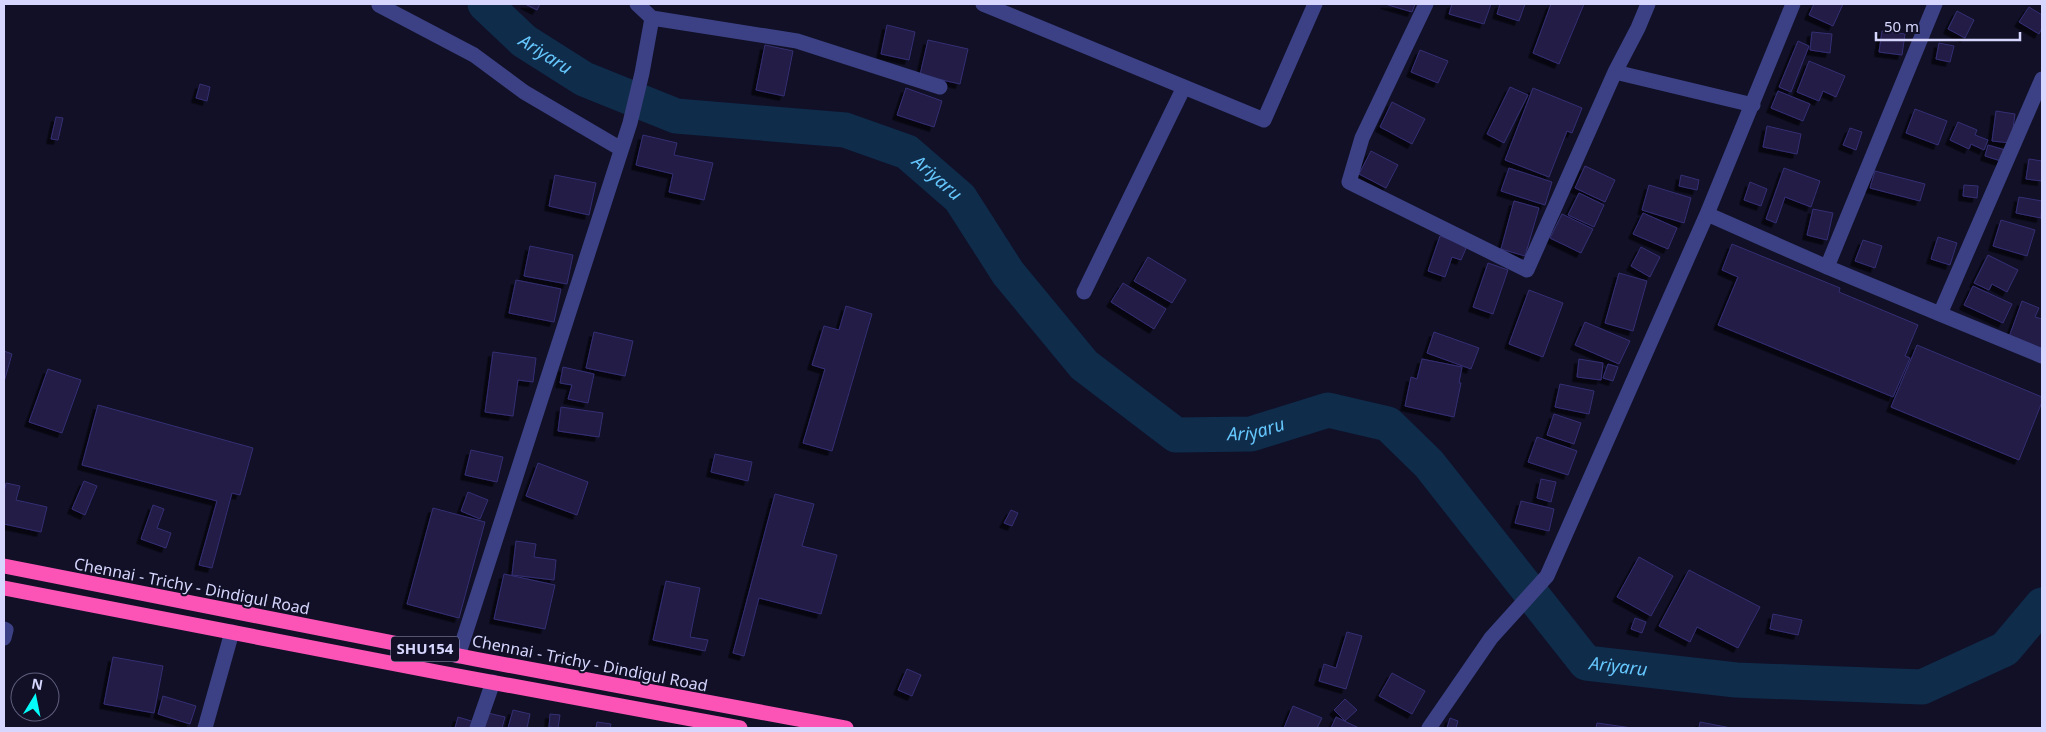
<svg xmlns="http://www.w3.org/2000/svg" width="2046" height="732" font-family="'Noto Sans',sans-serif">
<style>
.lines{fill:none;stroke-linecap:round;stroke-linejoin:round}
.river{stroke:#0f2c4b;stroke-width:35}
.building{fill:#201c47;stroke:#352f73;filter:url(#shadow)}
.minor{stroke:#3c4185;stroke-width:15}
.highway{stroke:#fc53b6;stroke-width:15}
.labels{text-anchor:middle;stroke-width:4;stroke-linejoin:round;paint-order:stroke}
.shield{fill:#111027;stroke:#9b9bbe;stroke-width:1}
.shield-label{font-size:15px;font-weight:bold;fill:#d6d6fe}
.street-label{font-size:16px;fill:#d6d6fe;stroke:#111027}
.water-label{font-size:18px;font-style:italic;fill:#66c7fd;stroke:#111027}
</style>
<defs>
<filter id="shadow"><feDropShadow dx="-4.5" dy="4.5" stdDeviation="0" flood-color="#0009"/></filter>
</defs>
<rect width="100%" height="100%" fill="#111027"/>
<g class="lines">
<path class="river" id="s1" d="M485,4l39,37 60,38 92,37 169,14 62,22 53,46 48,75 76,92 92,70 75,-1 77,-24 60,14 41,40 157,199 150,17 186,7 83,-38 37,-44"/>
</g>
<path class="building" d="M525,4h15l-3,6z
M1385,4h30l-3,8z
M1452,4h39l-7,20 -35,-10z
M1500,4h25l-6,17 -22,-7z
M1551,4h33l-25,60 -26,-11z
M1814,4h29l-10,22 -24,-11z
M2029,7l13,8v13l-3,6 -20,-12z
M1957,11l17,9 -9,18 -17,-9z
M887,25l28,7 -6,28 -28,-6z
M1882,31l23,3 -3,21 -23,-3z
M1812,32l20,2 -2,19 -20,-3z
M928,40l40,9 -8,35 -40,-9z
M1798,41l11,5 -18,46 -12,-5z
M1939,43l15,3 -4,16 -14,-3z
M765,45l28,6 -9,45 -28,-6z
M1420,50l28,11 -10,22 -27,-11z
M1809,61l36,15 -9,21 -13,-6 -4,10 -22,-9z
M200,84l10,3 -3,14 -11,-3z
M1510,87l18,8 -24,48 -17,-9z
M906,88l36,13 -8,26 -37,-12z
M1533,88l49,20 -10,25 -5,-2 -18,46 -44,-17z
M1778,91l32,13 -7,17 -32,-13z
M1392,102l33,17 -13,25 -32,-17z
M1915,109l32,12 -9,24 -32,-12z
M1996,111l19,3 -4,29 -19,-2z
M56,117l7,1 -5,22 -7,-1z
M1958,122l19,8 -2,5 13,5 -4,10 -13,-6 -2,5 -19,-9z
M1767,126l34,8 -4,20 -34,-7z
M1850,128l12,4 -6,18 -13,-5z
M643,135l34,8 -3,12 39,8 -9,37 -35,-8 4,-18 -37,-9z
M1988,145l17,5 -4,11 -16,-5z
M1371,151l27,14 -12,23 -27,-14z
M2029,159l13,2v20l-16,-2z
M1585,166l30,14 -10,22 -30,-14z
M1509,168l43,14 -7,23 -44,-14z
M1784,168l36,13 -9,26 -26,-10 -9,26 -10,-4z
M1875,171l50,13 -5,17 -50,-13z
M555,175l41,8 -7,32 -40,-9z
M1681,175l18,5 -2,10 -18,-4z
M1750,182l17,7 -6,17 -17,-6z
M1649,185l42,13 -7,25 -42,-13z
M1964,185l14,1 -1,12 -14,-2z
M1579,193l25,12 -10,22 -26,-12z
M2019,197l23,4 -1,17 -25,-5z
M1514,201l25,7 -14,48 -24,-7z
M1813,209l20,4 -6,27 -20,-5z
M1643,213l34,15 -9,21 -35,-15z
M1562,214l31,15 -12,24 -31,-15z
M2001,220l34,10 -8,26 -34,-10z
M1440,236l27,10 -6,14 -9,-3 -7,20 -17,-6z
M1938,237l19,6 -7,22 -19,-6z
M1863,240l19,6 -7,22 -20,-7z
M1732,244l108,44 -1,4 79,33 -13,31 5,2 -17,39 -175,-72 20,-48 -16,-7z
M530,246l43,9 -6,29 -43,-8z
M1641,247l19,10 -10,20 -19,-11z
M1988,255l30,15 -11,22 -15,-8 -3,6 -15,-7z
M1148,257l38,23 -14,23 -38,-22z
M1488,263l20,7 -15,44 -20,-7z
M1619,273l28,8 -14,50 -28,-8z
M516,280l45,9 -7,33 -45,-9z
M1123,283l43,26 -12,20 -43,-27z
M1973,286l39,18 -9,19 -39,-18z
M1529,290l34,13 -20,54 -34,-13z
M2022,301l17,7 -4,9 7,2v31l-33,-13z
M846,306l26,8 -40,137 -29,-8 22,-74 -13,-4 12,-39 15,4z
M1585,322l45,19 -11,23 -44,-19z
M594,332l39,9 -8,35 -39,-8z
M1434,332l45,16 -8,21 -44,-16z
M1917,345l125,52v5l-23,58 -128,-53z
M4,351l8,3 -8,28z
M493,352l43,6 -3,24 -15,-2 -5,36 -28,-4z
M1422,359l40,8 -3,16h2l-7,34 -49,-11 6,-29 6,2z
M1579,359l24,4 -2,17 -24,-3z
M1608,364l10,3 -5,14 -10,-3z
M563,367l31,7 -6,29 -20,-4 4,-14 -12,-2z
M48,369l33,11 -19,53 -33,-11z
M1560,384l34,7 -5,23 -34,-7z
M98,405l155,43 -13,47 -8,-2 -20,75 -13,-3 18,-64 -135,-36z
M561,407l42,6 -4,24 -41,-6z
M1554,414l27,9 -7,21 -27,-9z
M1537,437l40,14 -9,24 -40,-13z
M471,450l32,7 -6,25 -32,-7z
M715,454l37,8 -4,19 -37,-9z
M538,463l50,19 -11,33 -51,-19z
M1541,479l15,3 -5,20 -14,-4z
M84,481l13,5 -12,29 -13,-6z
M6,483l14,3 -4,14 31,7 -6,25 -37,-8v-31z
M468,492l20,8 -8,19 -19,-8z
M775,494l39,10 -12,42 35,9 -16,59 -62,-16 -15,58 -11,-3z
M1521,501l33,8 -5,22 -34,-8z
M153,505l11,4 -7,19 14,5 -5,15 -25,-9z
M433,508l52,14 -26,96 -52,-14z
M1011,510l7,3 -6,13 -8,-3z
M516,541l20,3 -2,13 22,3 -2,20 -42,-5z
M1639,557l34,19 -22,40 -34,-19z
M1689,570l71,37 -22,41 -41,-21 -7,15 -31,-16z
M504,574l51,11 -10,44 -51,-10z
M666,581l34,7 -10,49 18,3 -3,11 -52,-11z
M1773,614l29,6 -4,15 -28,-6z
M1635,618l11,4 -4,11 -11,-4z
M1347,632l15,4 -16,53 -27,-8 5,-17 12,4z
M113,657l50,9 -9,47 -50,-9z
M907,669l14,6 -9,21 -14,-6z
M1392,673l33,18 -13,23 -33,-18z
M163,696l33,10 -6,18 -32,-10z
M1345,699l12,11 -12,11 -11,-11z
M1293,706l29,12 -5,10h-33z
M513,710l17,4 -3,14h-19z
M488,713l17,4 -3,11h-18z
M550,714l10,1 -2,13 -9,-1z
M458,717l20,6 -2,5h-21z
M1336,717l23,11h-28z
M1450,718l8,3 -2,7h1h-10z
M597,722l14,2 -1,4h-14z
M1700,722l31,6h-32z
M1597,723l35,5h-36z"/>
<g class="lines">
<path class="minor" d="M983,4l201,83
M1426,4l-64,134 -13,44 178,88 88,-198 138,33
M379,5l95,50 50,37 97,57
M652,18l145,23 143,46
M1615,72l23,-44 10,-24
M1707,214l120,53 113,47 102,-235
M1827,267l108,-263
M1084,292l100,-205 80,33 51,-116
M1940,314l102,42
M4,629l2,1 -2,8
M458,656l172,-533 12,-50 10,-55 -15,-14
M205,728l27,-96
M477,728l16,-46
M1429,728l62,-90 56,-62 160,-362 86,-210"/>
<path class="highway" d="M4,566l471,93 371,69
M4,588l438,85 298,55"/>
</g>
<g class="labels">
<rect class="shield" x="391" y="636.5" width="68" height="25" rx="4"/>
<g class="shield-label">
<text x="425" y="654">SHU154</text>
</g>
<g class="street-label">
<text transform="translate(192 586) rotate(11)" y="6">Chennai - Trichy - Dindigul Road</text>
<text transform="translate(590 663) rotate(11)" y="6">Chennai - Trichy - Dindigul Road</text>
</g>
<g class="water-label">
<text dy="6" stroke="none"><textPath href="#s1" startOffset="79">Ariyaru</textPath></text>
<text dy="6" stroke="none"><textPath href="#s1" startOffset="499">Ariyaru</textPath></text>
<text dy="6" stroke="none"><textPath href="#s1" startOffset="934">Ariyaru</textPath></text>
<text dy="6" stroke="none"><textPath href="#s1" startOffset="1414">Ariyaru</textPath></text>
</g>
</g>
<rect width="2046" height="732" fill="none" stroke="#d6d6fe" stroke-width="10"/>
<g transform="translate(35 697) rotate(10)"><circle r="24" fill="#111027" stroke="#605f7d"/>
<path d="M0-4L9 19L0 12L-9 19Z" fill="#05fbf9"/>
<text y="-8" font-size="14" font-weight="bold" text-anchor="middle" fill="#d6d6fe">N</text>
</g>
<path d="M1876 32v8h144v-8" fill="none" stroke="#d6d6fe" stroke-width="2.5"/>
<text x="1884" y="32" font-size="15" fill="#d6d6fe" stroke="#111027" stroke-width="4" paint-order="stroke">50 m</text>
</svg>
